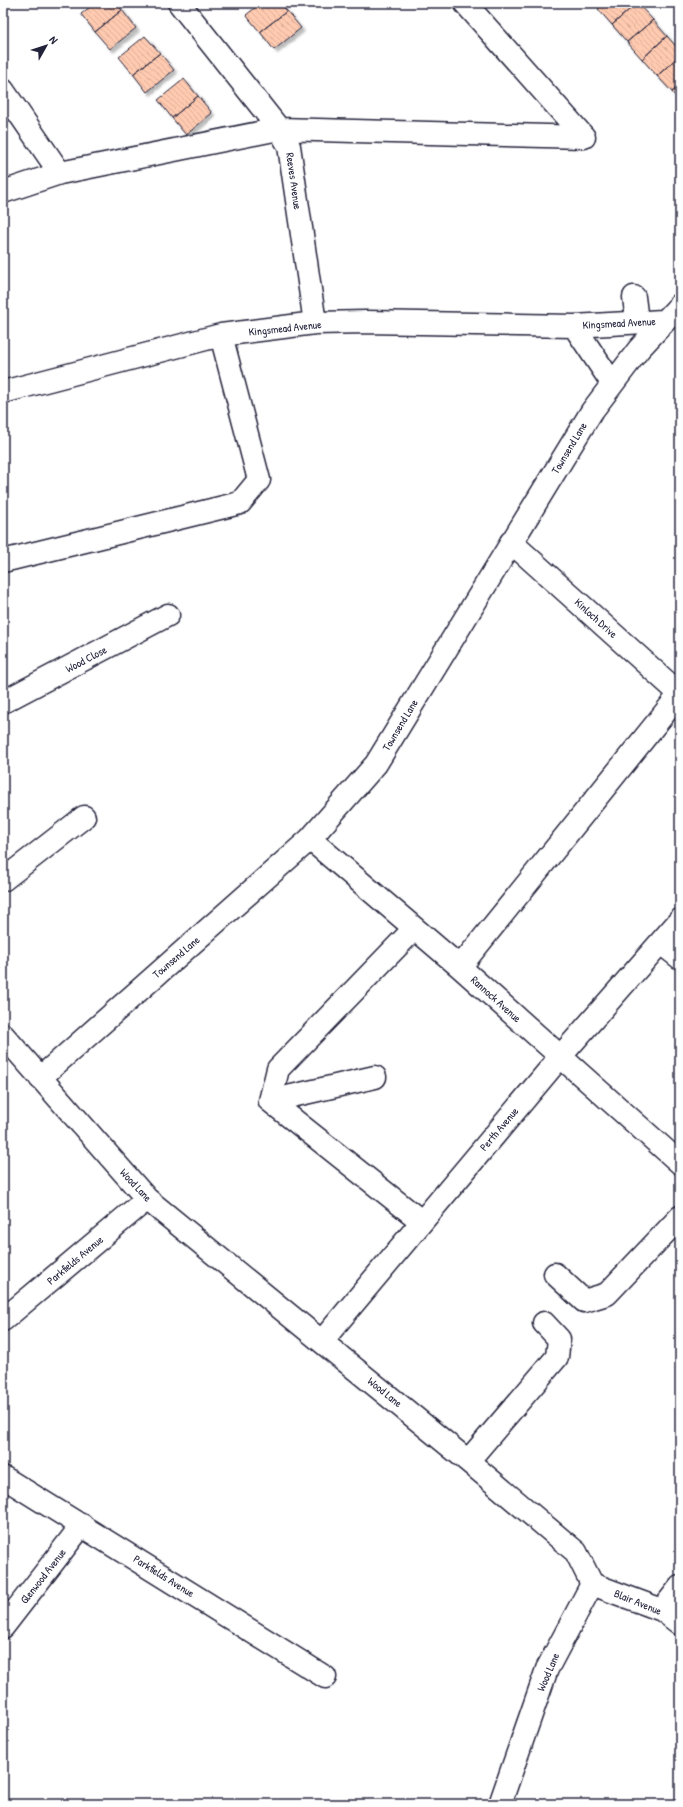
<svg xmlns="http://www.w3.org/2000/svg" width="683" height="1807" font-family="'Patrick Hand',sans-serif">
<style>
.building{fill:url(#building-back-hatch);stroke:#22223b;filter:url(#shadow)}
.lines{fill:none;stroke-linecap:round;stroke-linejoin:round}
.minor-casing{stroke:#22223b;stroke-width:25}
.minor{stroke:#fff;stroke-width:22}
.labels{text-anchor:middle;stroke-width:3;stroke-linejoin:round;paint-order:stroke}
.street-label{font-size:11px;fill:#22223b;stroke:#fff}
</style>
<defs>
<pattern id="building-back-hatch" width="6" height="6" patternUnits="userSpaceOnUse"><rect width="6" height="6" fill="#ffcab0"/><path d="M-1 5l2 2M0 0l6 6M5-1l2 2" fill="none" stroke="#daad98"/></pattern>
<filter id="shadow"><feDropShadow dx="3.5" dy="3.5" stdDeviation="1" flood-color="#0004"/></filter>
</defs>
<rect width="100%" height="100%" fill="#fff"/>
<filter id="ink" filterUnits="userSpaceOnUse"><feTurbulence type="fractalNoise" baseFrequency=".025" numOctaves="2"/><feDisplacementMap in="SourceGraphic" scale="8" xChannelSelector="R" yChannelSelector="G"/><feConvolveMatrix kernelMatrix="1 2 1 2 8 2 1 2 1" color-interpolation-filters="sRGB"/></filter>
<g filter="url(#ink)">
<path class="building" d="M95,3h21l6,7 -27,22 -14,-18z
M261,3h19l7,8 -27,21 -14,-17z
M604,3h33l-25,22 -14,-16z
M637,3l16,17 -26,22 -15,-17z
M122,10l14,18 -26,21 -15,-17z
M287,11l14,17 -27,22 -14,-18z
M653,20l14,16 -25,23 -15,-17z
M145,36l15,17 -27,21 -14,-17z
M667,36l13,15v4l-23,21 -15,-17z
M160,53l14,17 -27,22 -14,-18z
M680,55v30l-8,7 -15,-16z
M184,79l14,17 -26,22 -14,-18z
M680,85v17l-8,-10z
M198,96l14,17 -26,22 -14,-17z"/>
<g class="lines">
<g class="minor-casing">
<path id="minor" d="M179,3l100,126 10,17 26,177
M465,3l119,134
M3,90l57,83
M3,192l57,-19 219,-44 305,8
M634,297l3,24
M574,326l38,57
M3,392l218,-57 94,-12 51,-1 208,4 89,-5
M511,542l169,152
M3,561l237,-58 19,-23 -38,-145
M3,702l165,-87
M310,839l150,128 220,196
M3,880l81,-63
M414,929l-136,140 -8,32 151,120
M661,943l19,15
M460,967l220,-273
M3,1035l144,164 321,262 108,91 16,32 -45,85 -47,135
M40,1078l270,-239 66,-75 216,-353 47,-62 41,-44
M270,1101l105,-24
M555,1274l29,27 23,-7 73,-77
M3,1320l144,-121
M322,1341l238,-284 120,-137
M468,1461l89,-104 2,-18 -15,-16
M3,1477l322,200
M592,1584l70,26 18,14
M662,1610l18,-23
M3,1627l79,-102"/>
</g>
<use href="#minor" class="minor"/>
</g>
</g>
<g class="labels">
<g class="street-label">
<text transform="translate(294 181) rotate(82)" y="4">Reeves Avenue</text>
<text transform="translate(619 323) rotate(-3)" y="4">Kingsmead Avenue</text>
<text transform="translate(285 328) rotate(-6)" y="4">Kingsmead Avenue</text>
<text transform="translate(569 448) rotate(-59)" y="4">Townsend Lane</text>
<text transform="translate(596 618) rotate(42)" y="4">Kinloch Drive</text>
<text transform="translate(86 659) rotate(-28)" y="4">Wood Close</text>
<text transform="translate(400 725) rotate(-59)" y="4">Townsend Lane</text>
<text transform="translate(176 957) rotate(-41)" y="4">Townsend Lane</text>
<text transform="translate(496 999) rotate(42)" y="4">Rannock Avenue</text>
<text transform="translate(499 1129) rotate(-50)" y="4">Perth Avenue</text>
<text transform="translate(136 1185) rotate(47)" y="4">Wood Lane</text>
<text transform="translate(75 1260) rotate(-40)" y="4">Parkfields Avenue</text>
<text transform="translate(385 1392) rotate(39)" y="4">Wood Lane</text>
<text transform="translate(43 1576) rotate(-52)" y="4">Glenwood Avenue</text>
<text transform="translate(164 1576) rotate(32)" y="4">Parkfields Avenue</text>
<text transform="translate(638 1602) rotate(22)" y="4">Blair Avenue</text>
<text transform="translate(548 1672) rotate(-67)" y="4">Wood Lane</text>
</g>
</g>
<rect width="683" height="1807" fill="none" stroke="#fff" stroke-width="16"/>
<rect x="8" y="8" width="667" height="1791" fill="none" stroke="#22223b" stroke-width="1.5" filter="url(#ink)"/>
<g transform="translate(46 46) rotate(51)" stroke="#ffffff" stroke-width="3" paint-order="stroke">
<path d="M0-3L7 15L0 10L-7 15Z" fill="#22223b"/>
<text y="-6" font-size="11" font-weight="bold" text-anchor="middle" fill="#22223b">N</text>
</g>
</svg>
